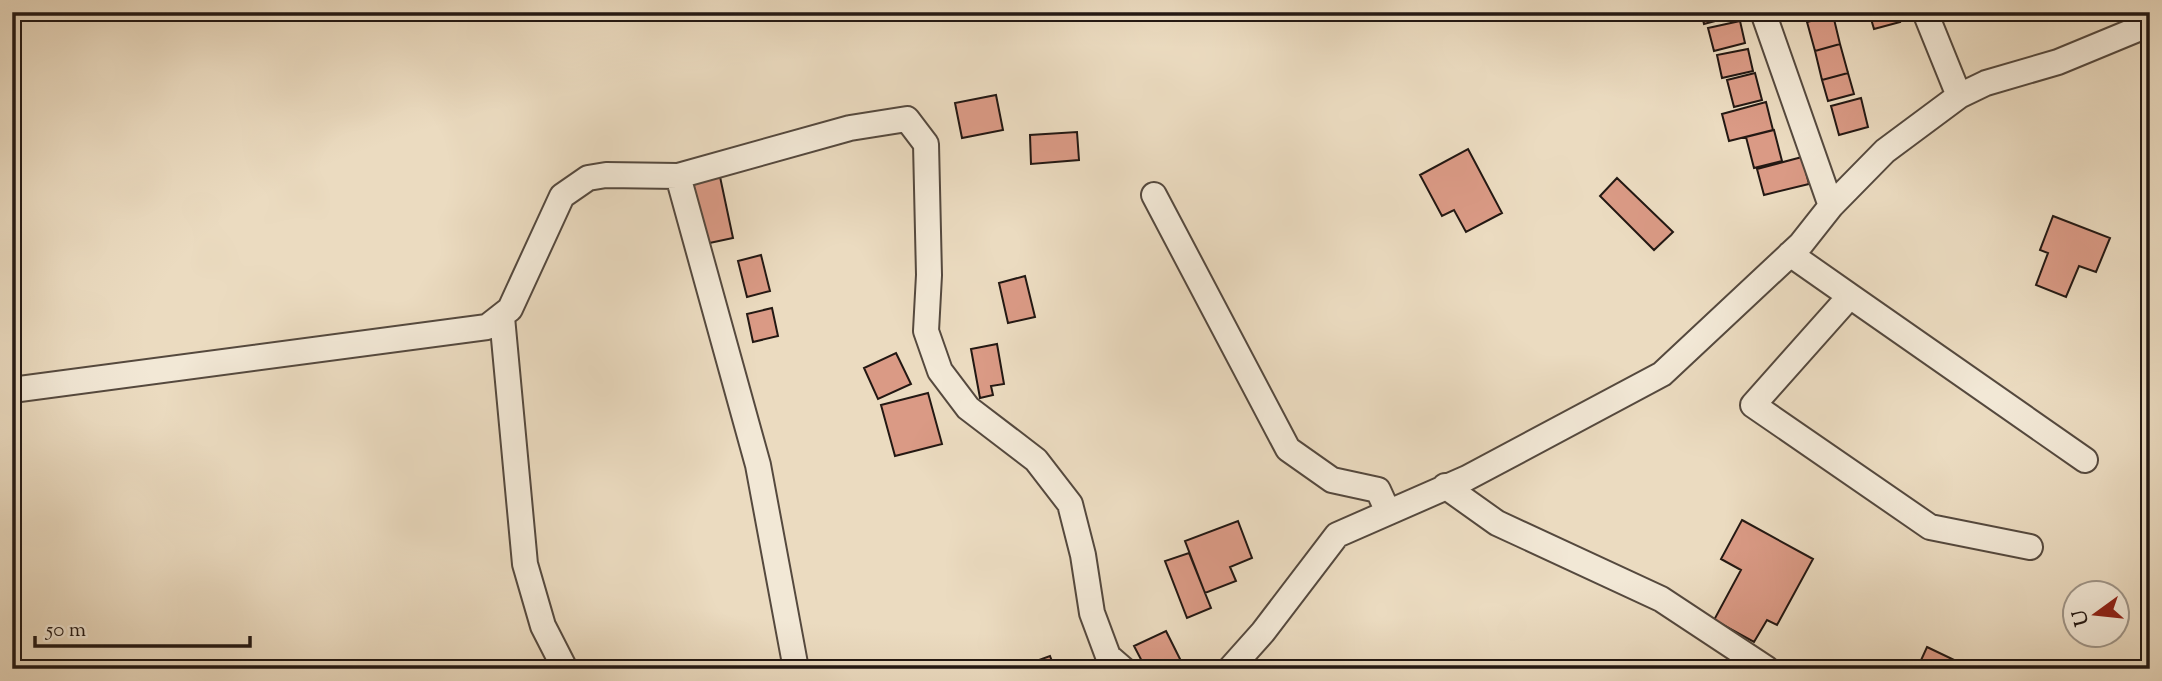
<svg xmlns="http://www.w3.org/2000/svg" width="2162" height="681" font-family="'Sorts Mill Goudy',serif">
<style>
.building{fill:#da9a85;stroke:#231813;stroke-width:2}
.lines{fill:none;stroke-linecap:round;stroke-linejoin:round}
.minor-casing{stroke:#55493e;stroke-width:28}
.minor{stroke:#f2e8d6;stroke-width:24}
</style>
<rect width="100%" height="100%" fill="#ebdbc0"/>
<filter id="stains"><feTurbulence type="fractalNoise" baseFrequency=".00286" numOctaves="4"/><feColorMatrix values="0 0 0 0 .2 0 0 0 0 .09 0 0 0 0 .02 0 0 0 .5 -.17"/></filter>
<radialGradient id="worn" r=".72"><stop offset=".6" stop-color="#630" stop-opacity="0"/><stop offset="1" stop-color="#630" stop-opacity=".3"/></radialGradient>
<path class="building" d="M1701,12h32l1,4 -30,8z
M1804,12h28l1,3 -26,7z
M1869,12h28l3,10 -26,7z
M1833,15l7,29 -25,7 -8,-29z
M1740,21l5,22 -31,8 -6,-23z
M1840,44l8,29 -26,7 -7,-29z
M1748,49l5,22 -31,7 -5,-23z
M1755,73l7,27 -28,7 -7,-27z
M1848,73l6,21 -26,7 -6,-21z
M996,95l7,35 -41,8 -7,-35z
M1861,98l7,29 -29,8 -8,-29z
M1766,102l7,28 -44,11 -7,-27z
M1774,130l8,31 -28,7 -8,-31z
M1077,132l2,28 -48,4 -1,-29z
M1468,149l34,64 -36,19 -12,-22 -12,6 -22,-41z
M1802,157l7,27 -45,11 -7,-26z
M719,172l14,66 -33,7 -14,-67z
M1617,178l56,54 -19,18 -54,-54z
M2053,216l57,22 -14,34 -17,-6 -13,31 -30,-12 12,-32 -8,-3z
M761,255l9,36 -23,6 -9,-36z
M1025,276l10,41 -27,6 -9,-40z
M772,308l6,28 -25,6 -6,-28z
M997,344l7,40 -13,2 2,9 -13,3 -9,-49z
M896,353l15,31 -33,15 -14,-31z
M928,393l14,51 -47,12 -14,-51z
M1742,520l71,39 -36,66 -10,-5 -13,22 -40,-22 27,-50 -20,-11z
M1238,521l14,37 -22,9 6,14 -31,12 -20,-52z
M1189,553l22,55 -24,10 -22,-57z
M1166,631l19,38h-39l-12,-23z
M1927,647l44,21 -1,1h-53z
M1050,656l5,13h-41z"/>
<g class="lines">
<g class="minor-casing">
<path id="minor" d="M1763,12l68,194
M1925,12l34,84
M678,176l80,289 38,204
M1154,195l134,254 44,31 46,10 10,22
M1790,254l60,42 -97,109 177,122 100,20
M1850,296l235,164
M502,317l23,247 18,62 22,43
M12,390l475,-63 23,-18 52,-113 26,-18 18,-3 72,1 172,-48 57,-9 19,25 3,131 -3,56 14,40 28,37 68,52 34,44 13,51 9,58 16,43 15,13
M1445,486l52,37 164,76 106,70
M1230,669l33,-37 74,-97 130,-57 195,-104 139,-130 30,-38 54,-55 74,-55 27,-13 72,-21 92,-38"/>
</g>
<use href="#minor" class="minor"/>
</g>
<rect width="2162" height="681" fill="none" stroke="#ebdbc0" stroke-width="42"/>
<rect x="14" y="14" width="2134" height="653" fill="none" stroke="#231813" stroke-width="3.5"/>
<rect x="21" y="21" width="2120" height="639" fill="none" stroke="#231813" stroke-width="2"/>
<g transform="translate(2096 614) rotate(255)"><circle r="33" fill="#f2e8d6" stroke="#9f9588" stroke-width="2"/>
<path d="M0-5L12 26L0 18L-12 26Z" fill="#8f2418"/>
<text y="-10" font-size="19" font-weight="bold" text-anchor="middle" fill="#231813">U</text>
</g>
<path d="M35 636v10h215v-10" fill="none" stroke="#231813" stroke-width="3.5"/>
<text x="46" y="636" font-size="21" fill="#231813" stroke="#f2e8d6" stroke-width="5" paint-order="stroke">50 m</text>
<rect width="100%" height="100%" filter="url(#stains)"/>
<rect width="100%" height="100%" fill="url(#worn)"/>
</svg>
